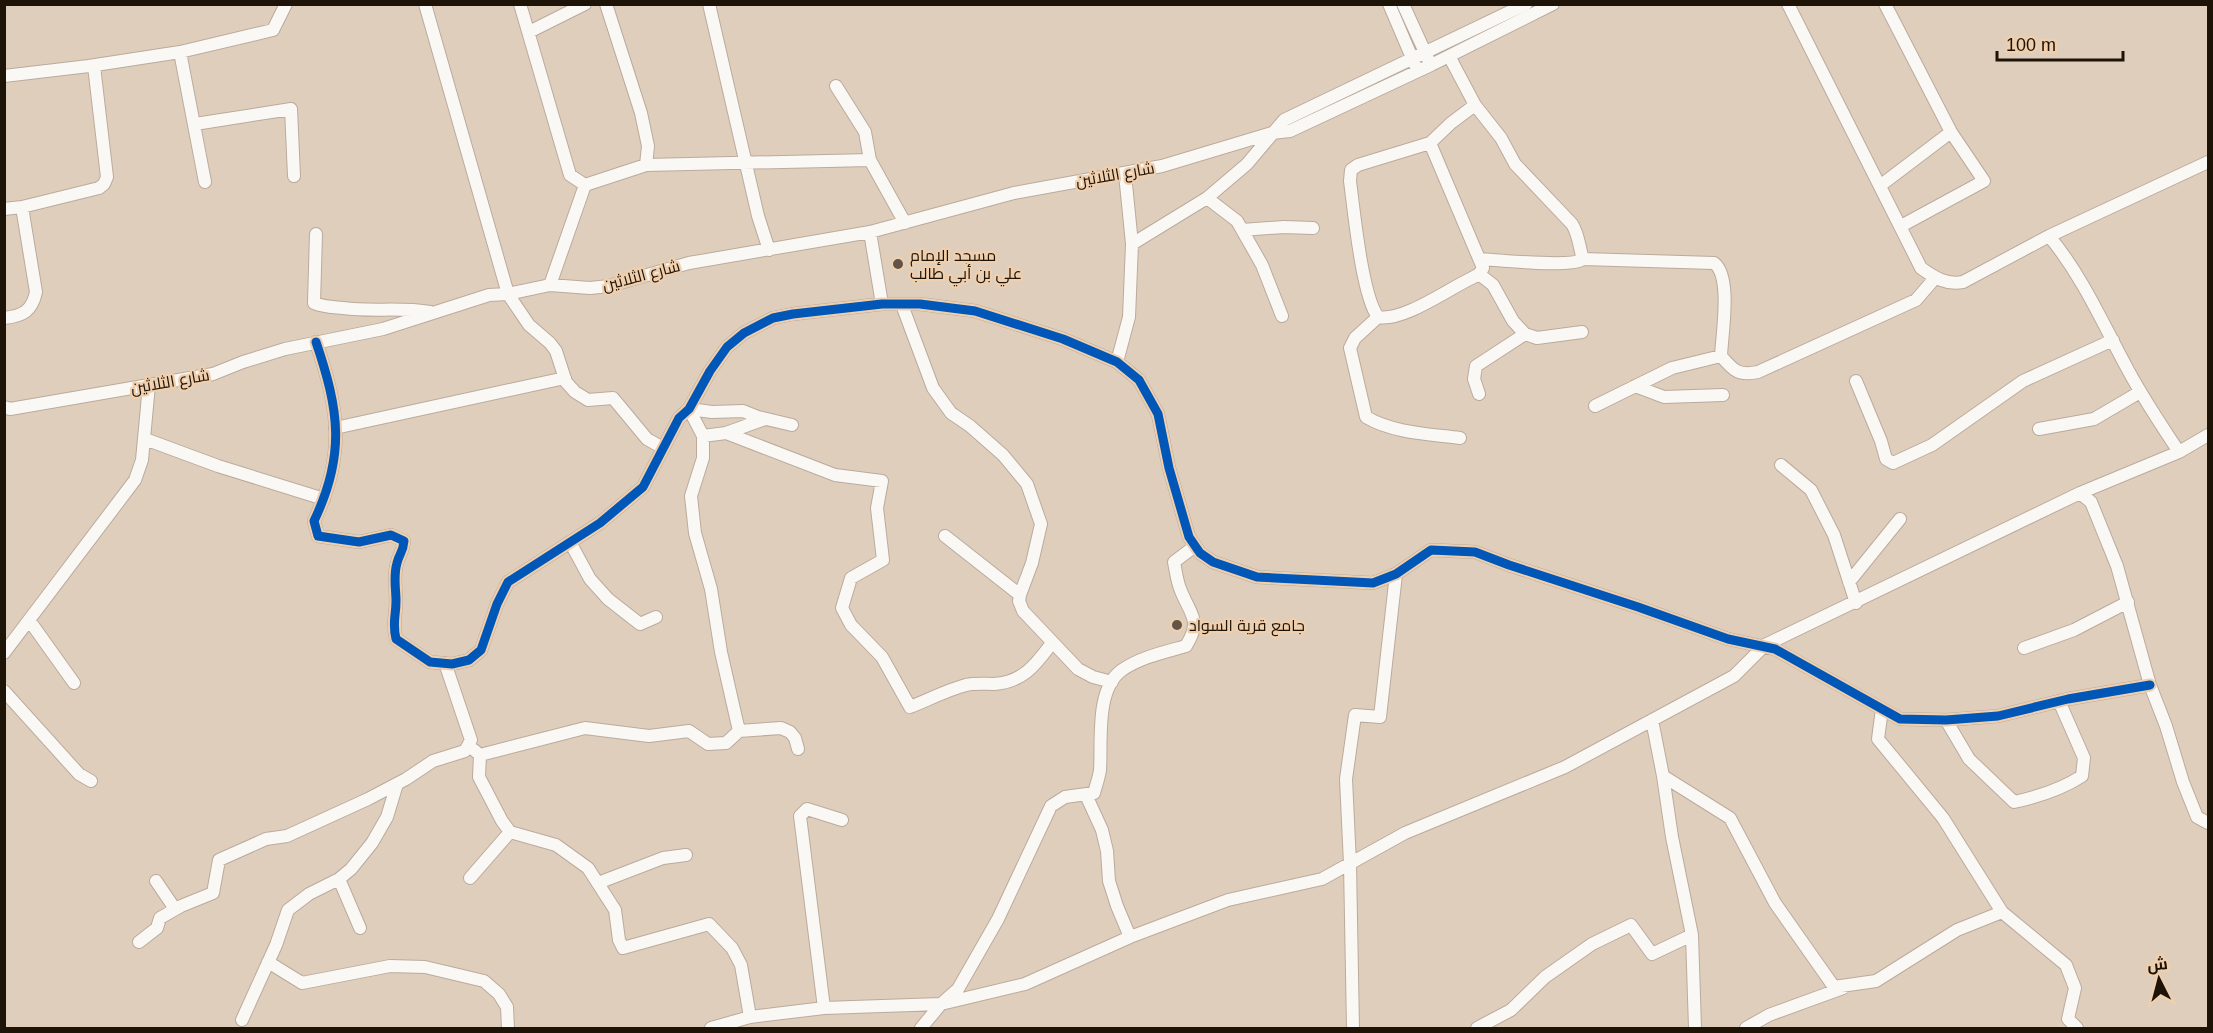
<svg xmlns="http://www.w3.org/2000/svg" width="2213" height="1033" font-family="Arial,Cairo,sans-serif">
<style>
.lines{fill:none;stroke-linecap:round;stroke-linejoin:round}
.minor-casing{stroke:#baab9d;stroke-width:14}
.minor{stroke:#faf8f5;stroke-width:12}
.cycleway-casing{stroke:#efcfad;stroke-width:13}
.cycleway{stroke:#0057b8;stroke-width:9}
.poi-dot{fill:#625446;stroke:#efcfad;stroke-width:2}
.labels{text-anchor:middle;stroke-width:4.5;stroke-linejoin:round;paint-order:stroke}
.street-label{font-size:16px;fill:#1e1307;stroke:#efcfad}
.poi-label{font-size:16px;fill:#1e1307;stroke:#efcfad;text-anchor:start}
</style>
<rect width="100%" height="100%" fill="#e0cebc"/>
<g class="lines">
<g class="minor-casing">
<path id="minor" d="M425,4l83,290 21,31 21,18 6,8 10,31 9,10 13,8 25,-2 34,41 16,9
M520,4l50,171 15,10
M606,4l35,109 7,33 -2,19
M709,4l49,212 11,34
M1389,4l26,61
M1403,4l26,57
M1788,4l133,264c14,10 25,17 42,14l86,-46 159,-74
M529,32l56,-28
M180,52l25,130
M1449,56l26,49 26,33 14,26 57,60c7,11 7,23 11,35 -11,9 -84,1 -103,0
M4,76l85,-10 91,-14 93,-22 13,-26
M836,86l29,46 5,28 35,63
M195,124l96,-15 3,67
M1430,143l-72,22 -7,5 -1,11c4,30 12,115 28,136 25,5 70,-28 94,-39l7,-4 4,-6 -53,-125 21,-20 24,-18
M1881,185l70,-53 -66,-128
M1207,198l30,23 25,44 20,51
M4,209l18,-2 77,-19 5,-4 3,-7 -13,-111
M1901,226l83,-45 -33,-49
M1242,230l42,-3 29,1
M870,232l12,72
M316,234l-2,69c9,4 19,4 29,5 29,4 58,-1 87,4
M2049,236c34,41 54,88 79,134 15,28 33,55 51,82l29,-17
M1132,244l75,-46 40,-34 37,-44 242,-116
M1583,259l131,4c18,13 8,71 7,93 13,15 17,20 37,16l158,-72 19,-22
M1479,274l14,11 20,36 12,13 12,4 45,-6
M550,285l35,-100 61,-20 224,-5
M902,305l31,83 18,25 19,13 33,29 24,29 14,40 -9,39 -12,32 -1,6 4,10 55,58 15,8 19,5
M1378,317l-23,21 -5,10 16,69c27,16 63,17 94,21
M4,318c19,-2 28,-7 32,-26l-14,-85
M316,342c23,68 30,112 -2,179l4,15 41,6 32,-7 13,6c-1,12 -5,13 -7,22 -4,14 -1,25 -1,38 0,16 -4,21 0,38l34,23 22,2 17,-4 12,-10 16,-46 11,-22 92,-59 43,-36 36,-69 10,-9 21,-38 17,-24 17,-14 29,-15 20,-4 89,-10h38l55,7 88,28 54,23 22,18 19,34 11,54 20,69 11,16 13,9 44,15 116,6 23,-9 35,-24 44,2 34,13 129,42 90,32 47,10 125,70 46,1 52,-4 70,-17 82,-14
M1117,362l12,-45 3,-73 -7,-70
M1856,381l25,60 5,18 7,4 39,-18 91,-64 90,-41
M1635,386l29,11 59,-2
M1479,394l-5,-15 2,-13 49,-32
M1595,406l77,-38 49,-12
M4,407l6,2 203,-35 30,-12 42,-13 98,-20 106,-34 19,-1 42,-9 40,3 19,-2 80,-23 181,-31 144,-39 148,-27 110,-33 18,-2 141,-66 122,-61
M689,409l23,3 31,-1 15,6 34,8
M689,409l14,27 23,-3
M765,419l-39,14 109,42 47,6 -5,27 6,52 -32,18 -9,30 9,17 31,32 28,50c18,-7 37,-17 56,-22 10,-2 18,-1 28,-1 30,-2 42,-20 58,-41
M335,428l230,-50
M2039,429l55,-10 46,-27
M703,436v22l-12,38 4,37 16,56 10,63 18,79
M145,439l73,27 106,33
M1781,465l30,25 23,45 22,68
M2080,493l11,9 26,64 33,119 16,41 17,56 14,35 11,6
M945,536l75,59
M570,542l20,37 18,20 32,25 16,-7
M1849,582l51,-63
M29,620l45,63
M2024,648l50,-18 54,-28
M4,653l131,-173 7,-20 7,-75
M4,691l75,83 12,7
M1882,709l-4,30 65,79 59,94 64,53 9,23 -7,31 9,9
M1652,720l11,56 67,42 45,85 59,84 42,-6 81,-51 45,-18
M1946,720l23,39 45,43c23,-5 48,-13 68,-26l2,-18 -25,-57
M480,755l105,-27 64,8 40,-5 19,13 18,-1 13,-12 42,-3 9,4 5,6 3,11
M1086,795l16,35 5,21 2,30 8,25 13,31
M510,832l46,13 32,23 27,42 4,30 4,8 86,-24 23,24 9,17 9,52
M470,878l40,-46 -8,-11 -23,-44 1,-22 -6,-5
M339,879l21,49
M156,881l19,28
M598,883l65,-25 23,-3
M1692,935l3,93
M139,942l18,-14 3,-10 21,-12 32,-13 6,-33 47,-21 21,-3 81,-37 38,-20 27,-18 32,-10 6,-11 -26,-77
M268,962l34,21 88,-17 35,1 59,14 15,13 8,13 1,21
M824,1008l-24,-192 7,-7 35,11
M242,1020l34,-75 12,-35 21,-16 30,-15 12,-10 21,-26 15,-26 10,-33
M711,1028l39,-11 74,-9 117,-4 84,-20 105,-47 98,-37 94,-21 83,-46 160,-66 169,-91 31,-31 315,-152 99,-41
M921,1028l20,-24 17,-15 40,-70 53,-113 14,-9 29,-4c2,-8 5,-15 6,-23 2,-28 -5,-81 22,-100 19,-13 43,-18 64,-24 16,-26 5,-30 -5,-55 -4,-9 -5,-19 -7,-29l21,-16
M1353,1028l-3,-164 -4,-85 9,-64 25,2 16,-143
M1477,1028l34,-18 34,-33 47,-33 39,-19 21,29 40,-19 -20,-98 -9,-61
M1746,1028l23,-13 74,-27"/>
</g>
<use href="#minor" class="minor"/>
<g class="cycleway-casing">
<path id="cycleway" d="M316,342c23,68 30,112 -2,179l4,15 41,6 32,-7 13,6c-1,12 -5,13 -7,22 -4,14 -1,25 -1,38 0,16 -4,21 0,38l34,23 22,2 17,-4 12,-10 16,-46 11,-22 92,-59 43,-36 36,-69 10,-9 21,-38 17,-24 17,-14 29,-15 20,-4 89,-10h38l55,7 88,28 54,23 22,18 19,34 11,54 20,69 11,16 13,9 44,15 116,6 23,-9 35,-24 44,2 34,13 129,42 90,32 47,10 125,70 46,1 52,-4 70,-17 82,-14"/>
</g>
<use href="#cycleway" class="cycleway"/>
</g>
<g class="poi-dot">
<circle cx="898" cy="264" r="6"/>
<circle cx="1177" cy="625" r="6"/>
</g>
<g class="labels">
<g class="street-label">
<text transform="translate(1115 174) rotate(-10)" y="6">شارع الثلاثين</text>
<text transform="translate(641 275) rotate(-15)" y="6">شارع الثلاثين</text>
<text transform="translate(170 381) rotate(-10)" y="6">شارع الثلاثين</text>
</g>
<g class="poi-label">
<text x="910" y="261">مسجد الإمام<tspan x="910" dy="18">علي بن أبي طالب</tspan></text>
<text x="1189" y="631">جامع قرية السواد</text>
</g>
</g>
<rect width="2213" height="1033" fill="none" stroke="#1e1307" stroke-width="12"/>
<g transform="translate(2159 979) rotate(354)" stroke="#efcfad" stroke-width="4.5" paint-order="stroke">
<path d="M0-4.5L10 22L0 15L-10 22Z" fill="#1e1307"/>
<text y="-9" font-size="16" font-weight="bold" text-anchor="middle" fill="#1e1307">ش</text>
</g>
<path d="M1997 51v9h126v-9" fill="none" stroke="#1e1307" stroke-width="3"/>
<text x="2006" y="51" font-size="18" fill="#1e1307" stroke="#efcfad" stroke-width="4.5" paint-order="stroke">100 m</text>
</svg>
